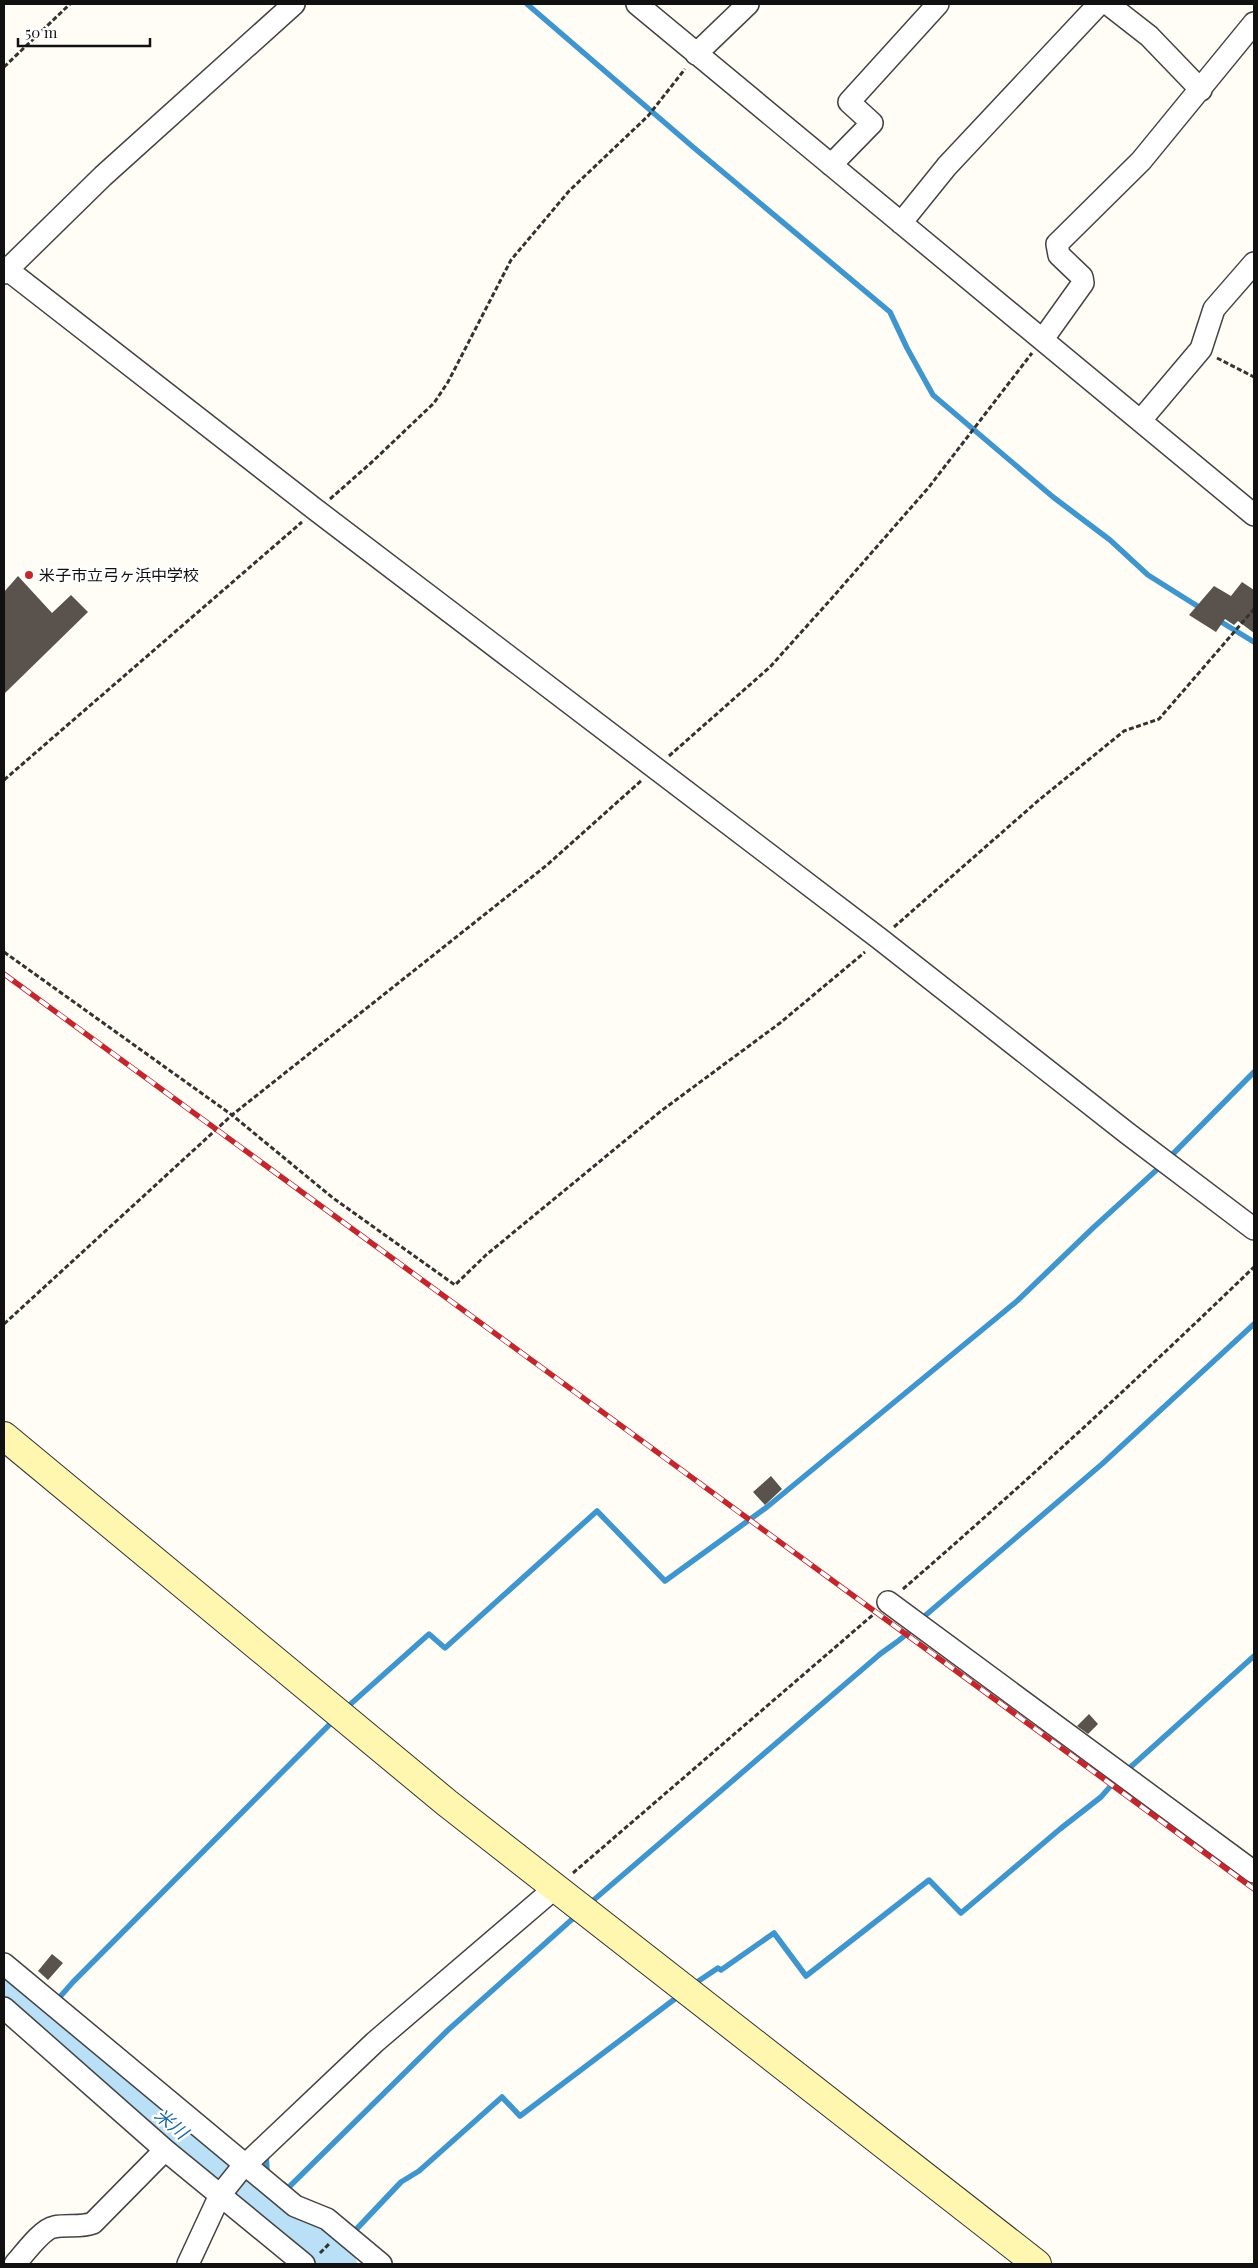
<svg xmlns="http://www.w3.org/2000/svg" width="1258" height="2268" font-family="'Playfair Display','Noto Sans JP',serif">
<style>
.lines{fill:none;stroke-linecap:round;stroke-linejoin:round}
.stream{stroke:#3f96cf;stroke-width:5.5}
.river{stroke:#b9e0f7;stroke-width:32}
.building{fill:#5a524d}
.street-casing{stroke:#444;stroke-width:24}
.secondary-casing{stroke:#333;stroke-width:30}
.path{stroke:#333;stroke-width:3;stroke-dasharray:5 2.5;stroke-linecap:butt}
.street{stroke:#fff;stroke-width:21}
.secondary{stroke:#fff6b0;stroke-width:28}
.rail-casing{stroke:#c4262e;stroke-width:5.5}
.rail{stroke:#fff;stroke-width:4;stroke-dasharray:11;stroke-linecap:butt}
.poi-dot{fill:#c4262e;stroke:#fff;stroke-width:2}
.labels{text-anchor:middle;stroke-width:5;stroke-linejoin:round;paint-order:stroke}
.poi-label{font-size:16px;fill:#111;stroke:#fff;text-anchor:start}
.water-label{font-size:18px;font-style:italic;fill:#1768a6;stroke:#fff}
</style>
<rect width="100%" height="100%" fill="#fffdf5"/>
<g class="lines">
<path class="stream" d="M527,4l166,143 197,165 17,36 26,47 120,102 57,43 38,35 54,34
M1218,620l36,22
M920,1620l182,-156 152,-140
M345,1709l84,-75 16,14 152,-137 68,70 102,-74 250,-206 77,-74 68,-62 92,-93
M589,1904l290,-249c13,-10 24,-16 35,-28
M691,1986l27,-18 3,2 53,-37 32,43 123,-96 32,33 99,-84 41,-32 14,-16 139,-125
M44,2015l29,-33 262,-263
M266,2152l1,19 3,3
M283,2184l5,4 160,-158 130,-116
M331,2256l70,-74 18,-11 83,-74 18,19 160,-121"/>
<path class="river" d="M4,1979l175,152 162,133"/>
</g>
<path class="building" d="M18,576l34,37 19,-18 17,17 -84,82v-102z
M1242,582l12,8v43l-16,-12 -4,4 -9,-6 -9,13 -27,-17 25,-29 17,10z
M771,1476l11,13 -17,16 -12,-13z
M1089,1714l9,10 -10,10 -11,-8z
M52,1954l11,9 -15,17 -10,-9z"/>
<g class="lines">
<g class="street-casing">
<path id="street" d="M637,4l617,511
M1108,4l41,32 52,54
M696,54l52,-50
M831,165l41,-42 -23,-21 89,-98
M901,223l46,-57 152,-162
M4,267l312,243 564,429 247,194 127,96
M4,273l99,-97 191,-172
M1043,339l40,-56 -1,-6 -23,-22 -2,-11 84,-83 113,-138
M1141,420l60,-71 13,-40 40,-46
M888,1602l366,270
M4,1964l291,242 32,13 54,45
M4,2008l161,142 139,114
M15,2264c9,-10 27,-35 39,-37 14,-3 26,1 39,-4l72,-73
M188,2264l32,-69 20,-25 135,-128 180,-154"/>
</g>
<g class="secondary-casing">
<path id="secondary" d="M4,1436l443,367 590,461"/>
</g>
<path class="path" d="M4,67l66,-63
M1217,358l37,19
M330,499l42,-37 62,-59 14,-21 63,-122 58,-69 79,-75 37,-47
M669,756l101,-89 62,-69 97,-111 103,-134
M4,780l298,-258
M894,927l145,-127 85,-69 35,-12 95,-110
M4,952l228,163 101,83 122,87 31,-30 175,-144 119,-88 85,-71
M4,1324l228,-209 315,-250 95,-85
M903,1589c120,-104 237,-212 351,-322
M573,1873l302,-260
M320,2253l9,-9"/>
<use href="#street" class="street"/>
<use href="#secondary" class="secondary"/>
<g class="rail-casing">
<path id="rail" d="M4,974l1250,915"/>
</g>
<use href="#rail" class="rail"/>
</g>
<circle class="poi-dot" cx="29" cy="575" r="5"/>
<g class="labels">
<g class="poi-label">
<text x="39" y="581">米子市立弓ヶ浜中学校</text>
</g>
<g class="water-label">
<text transform="translate(171 2124) rotate(40)" y="6">米川</text>
</g>
</g>
<rect width="1258" height="2268" fill="none" stroke="#111111" stroke-width="10"/>
<path d="M18 38v8h132v-8" fill="none" stroke="#111111" stroke-width="2.5"/>
<text x="25" y="38" font-size="15" fill="#111111" stroke="#ffffff" stroke-width="4" paint-order="stroke">50 m</text>
</svg>
